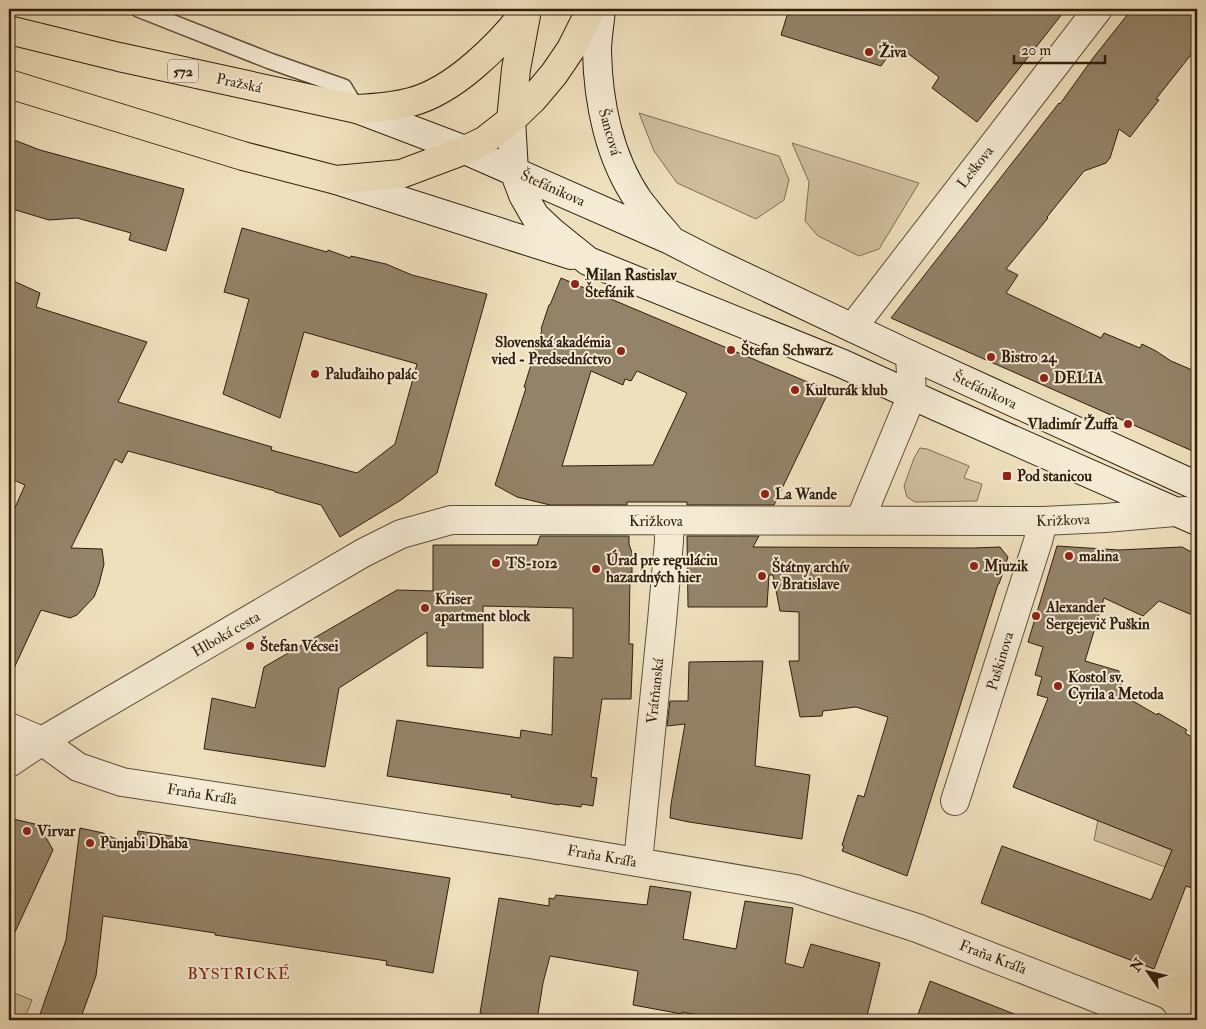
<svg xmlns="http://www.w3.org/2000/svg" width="1206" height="1029" font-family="'IM FELL Double Pica',serif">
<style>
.green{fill:#cfbf9f;stroke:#806e56}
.building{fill:#938369;stroke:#301e0d;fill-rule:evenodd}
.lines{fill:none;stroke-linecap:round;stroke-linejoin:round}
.service-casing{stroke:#604e39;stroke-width:18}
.minor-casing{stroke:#604e39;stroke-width:30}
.secondary-casing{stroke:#301e0d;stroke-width:30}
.primary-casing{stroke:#301e0d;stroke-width:30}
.service{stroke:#f5ebd4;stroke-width:15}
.minor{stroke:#f5ebd4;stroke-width:28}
.secondary{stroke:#f5ebd4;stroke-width:28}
.primary{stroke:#efe0bd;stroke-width:28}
.poi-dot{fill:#8f2418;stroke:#f5ebd4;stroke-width:2}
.labels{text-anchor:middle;stroke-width:4;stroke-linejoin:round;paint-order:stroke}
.shield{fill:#f5ebd4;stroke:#6b5c49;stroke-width:1}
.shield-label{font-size:14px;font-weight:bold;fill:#301e0d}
.poi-label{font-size:15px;font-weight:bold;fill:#301e0d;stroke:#f5ebd4;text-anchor:start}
.street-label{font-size:15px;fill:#301e0d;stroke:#f5ebd4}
.neighbourhood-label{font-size:16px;letter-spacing:1px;fill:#7a1f14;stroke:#f5ebd4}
</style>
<rect width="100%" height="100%" fill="#efe0bd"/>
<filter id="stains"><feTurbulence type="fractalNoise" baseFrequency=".004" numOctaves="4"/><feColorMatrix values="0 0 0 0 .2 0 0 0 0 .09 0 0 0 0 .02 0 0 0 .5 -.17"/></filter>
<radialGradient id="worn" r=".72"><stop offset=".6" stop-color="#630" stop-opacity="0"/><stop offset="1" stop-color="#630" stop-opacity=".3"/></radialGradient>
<path class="green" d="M639,113l140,43 10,24 -5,20 -28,19 -79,-36 -23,-32z
M792,143l127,40 -40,66 -20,7 -41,-20 -13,-15 4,-39z
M920,448l7,1 42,17 -5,12 18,6 -5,17 -62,1 -8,-5 -3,-11 10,-28z
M1098,820l74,30 -7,17 -71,-27z
M9,979l4,2 -4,10 23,9 -8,20h-15z"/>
<path class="building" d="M789,9h277l-89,113 -45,-34 7,-11 -37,-28 -2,3 -6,-4 -13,18 -100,-31z
M1132,9h65v38l-41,52 3,1 -29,37 -11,-8 -9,29 -4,5 -22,8 -37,46 1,1 -42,51 12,6 -12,18 95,45 3,-5 36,15 2,-4 14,7 15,10 26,11v81l-306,-135 168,-215 1,1 33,-46z
M9,138l31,12 144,39 -18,62 -37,-11 2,-7 -54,-15 -28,2 -40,-12z
M242,228l85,24 1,-2 22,8 1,-2 35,8 26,11 75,19 -50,179 -36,27 -61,37 -19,-32 -46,-13v-1l-147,-40 -6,12 -7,-4 -44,89 31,1 2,15 -5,20 -5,13 -17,18 -7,3 -29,-8 -32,69v-158l16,-36 -16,-7v-199l31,14 -4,14 111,35 -29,60 154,45 -1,3 86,23 38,-29 22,-80 -113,-32 -24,86 -57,-24 26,-95 -25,-7z
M561,278l268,113 -55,114h-87v-3h-60v3h-77l-33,-8 -22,-12 31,-97 -2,-1 18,-57 -1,-1 8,-24h1zM591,371l32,14 2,-6 6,2 6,-10 50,22 -34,72 -91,1z
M540,536h89v8l3,9v20l-2,-1 -1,72h4l-2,55h-29l-11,78 6,1 -4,28 -11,-2 -1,3 -21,-3 -1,1 -48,-8 1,-2 -125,-19 10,-56 123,18 1,-8 31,5 2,-78 19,1v-50l-90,-2v62l-56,-2v-34l-88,56 -14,79 -121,-18 8,-51 43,10 9,-41 133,-77 36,1v-46h104z
M687,536h72l-6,11 219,1 28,-1 8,10 -9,27h-1l-91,292 -65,-25 2,-5 -2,-1 16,-50 6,2 24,-80 -32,-10 -33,4 -1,5 -22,1 -11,-56h10v-49l-19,-1 -7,-36h-4l-2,32h-79z
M1057,546l62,4 63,-3 15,8v62l-38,-16 -16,15 -39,-18 -19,63 34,10v8l7,18 31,18 1,-2 29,17 -2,3 12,7v150l-11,-4 -32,83 -173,-66 21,-57 149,54 21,-50 -159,-63 35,-89 -11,-3 5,-18 -7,-2 8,-28 -15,-5z
M763,661l-8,105 55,9 -8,64 -113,-17 -19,-4 1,-14 14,-80 -18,2 3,-25h18l1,-39z
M9,818l30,7 14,25 -44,95z
M80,828l23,5 32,15 3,-17 312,47 -17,95 -47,-8 1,-4 -172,-26v-2l-112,-17 -7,60 -16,44h-42l28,-80z
M650,886l41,6 -8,47 53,10 9,-48 48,7 -8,55 18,5 8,-24 69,19 -14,57h-142l-42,-8v2l-49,-9 5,-34 -88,-15 -7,27 -6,37h-56l1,-7h-2l19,-115 50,8v-8l5,1 2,-4 91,10z
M930,981l97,38v1h-111z"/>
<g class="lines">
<g class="service-casing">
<path id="service" d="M138,9l132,52 74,26 13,22"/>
</g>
<g class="minor-casing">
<path id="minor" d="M853,327l245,-318
M860,520l52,-125 -2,-40
M9,727l33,14 36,26 44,15 408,62 266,45 121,39 236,92
M9,763l33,-22 321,-188 38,-19 50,-14 592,1 62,-3 81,-7
M955,801l83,-260 5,-20
M638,862l24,-241 7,-80v-20"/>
</g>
<g class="secondary-casing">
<path id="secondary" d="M601,9c-1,14 -4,28 -4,42 1,51 12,107 42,150 9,12 19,24 29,35
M357,109l108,41 205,90 39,20 201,95 287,131
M511,120l3,51 9,24 12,21 17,16 36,29 255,103 95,43 259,114
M336,180l235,75"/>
</g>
<g class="primary-casing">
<path id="primary" d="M9,30l110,27 238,52c18,-1 36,-2 54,-7 43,-11 90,-58 116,-93
M9,84l234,72 93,24 65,-6 64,-24 19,-9 27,-21 22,-21 21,-25 17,-25 20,-40
M511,120l5,-51 11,-59"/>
</g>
<use href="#service" class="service"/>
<use href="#minor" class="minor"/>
<use href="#secondary" class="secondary"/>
<use href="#primary" class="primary"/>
</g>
<g class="poi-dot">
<circle cx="869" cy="52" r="5"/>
<circle cx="575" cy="284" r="5"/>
<circle cx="731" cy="350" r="5"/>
<circle cx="621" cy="351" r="5"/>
<circle cx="991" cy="357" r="5"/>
<circle cx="315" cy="374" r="5"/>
<circle cx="1044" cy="378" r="5"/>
<circle cx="795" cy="390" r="5"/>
<circle cx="1128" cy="424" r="5"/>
<rect x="1002" y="471" width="10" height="10" rx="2.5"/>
<circle cx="765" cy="494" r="5"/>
<circle cx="1069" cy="556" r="5"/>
<circle cx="496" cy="563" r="5"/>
<circle cx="974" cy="566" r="5"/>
<circle cx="596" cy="569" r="5"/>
<circle cx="762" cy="576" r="5"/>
<circle cx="425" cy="608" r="5"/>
<circle cx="1036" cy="616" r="5"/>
<circle cx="250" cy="646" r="5"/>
<circle cx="1058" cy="686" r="5"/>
<circle cx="27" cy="831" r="5"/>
<circle cx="90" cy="843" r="5"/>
</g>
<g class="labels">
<rect class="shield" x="168" y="59.5" width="30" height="23" rx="4"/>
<g class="shield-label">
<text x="183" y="76">572</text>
</g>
<g class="poi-label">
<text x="879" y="57">Živa</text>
<text x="585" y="280">Milan Rastislav<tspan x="585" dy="17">Štefánik</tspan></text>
<text x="611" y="347" text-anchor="end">Slovenská akadémia<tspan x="611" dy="17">vied - Predsedníctvo</tspan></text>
<text x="741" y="355">Štefan Schwarz</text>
<text x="1001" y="362">Bistro 24</text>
<text x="325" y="379">Paluďaiho palác</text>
<text x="1054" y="383">DELIA</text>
<text x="805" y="395">Kulturák klub</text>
<text x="1118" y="429" text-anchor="end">Vladimír Žuffa</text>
<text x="1017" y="481">Pod stanicou</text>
<text x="775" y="499">La Wande</text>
<text x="1079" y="561">malina</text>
<text x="606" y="565">Úrad pre reguláciu<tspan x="606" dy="17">hazardných hier</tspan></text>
<text x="506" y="568">TS-1012</text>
<text x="984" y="571">Mjuzik</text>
<text x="772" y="572">Štátny archív<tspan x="772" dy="17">v Bratislave</tspan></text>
<text x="435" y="604">Kriser<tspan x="435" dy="17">apartment block</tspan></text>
<text x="1046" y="612">Alexander<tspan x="1046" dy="17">Sergejevič Puškin</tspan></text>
<text x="260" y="651">Štefan Vécsei</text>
<text x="1068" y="682">Kostol sv.<tspan x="1068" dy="17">Cyrila a Metoda</tspan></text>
<text x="37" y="836">Virvar</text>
<text x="100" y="848">Punjabi Dhaba</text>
</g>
<g class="street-label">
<text transform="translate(239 83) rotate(12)" y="5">Pražská</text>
<text transform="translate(610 132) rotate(74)" y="5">Šancová</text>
<text transform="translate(975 167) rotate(-52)" y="5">Leškova</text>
<text transform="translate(553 188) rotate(24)" y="5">Štefánikova</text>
<text transform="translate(985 390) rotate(25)" y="5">Štefánikova</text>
<text transform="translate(1063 520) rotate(-2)" y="5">Križkova</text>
<text x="656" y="526">Križkova</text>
<text transform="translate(226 634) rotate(-30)" y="5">Hlboká cesta</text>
<text transform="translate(1000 661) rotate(-73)" y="5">Puškinova</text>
<text transform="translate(655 691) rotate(-84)" y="5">Vrátňanská</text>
<text transform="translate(202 794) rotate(9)" y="5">Fraňa Kráľa</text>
<text transform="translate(602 856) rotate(10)" y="5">Fraňa Kráľa</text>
<text transform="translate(993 957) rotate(21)" y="5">Fraňa Kráľa</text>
</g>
<g class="neighbourhood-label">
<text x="239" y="979">BYSTRICKÉ</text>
</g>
</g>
<rect width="1206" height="1029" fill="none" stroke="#efe0bd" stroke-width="30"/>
<rect x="10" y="10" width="1186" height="1009" fill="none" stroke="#301e0d" stroke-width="2.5"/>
<rect x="15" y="15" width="1176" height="999" fill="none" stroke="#301e0d"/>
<g transform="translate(1148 972) rotate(304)" stroke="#f5ebd4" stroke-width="4" paint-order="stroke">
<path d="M0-4L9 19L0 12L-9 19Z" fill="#301e0d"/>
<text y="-8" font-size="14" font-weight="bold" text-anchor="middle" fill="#301e0d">N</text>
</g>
<path d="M1014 55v8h91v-8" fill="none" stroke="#301e0d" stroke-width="2.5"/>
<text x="1021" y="55" font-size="15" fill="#301e0d" stroke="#f5ebd4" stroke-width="4" paint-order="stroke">20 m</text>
<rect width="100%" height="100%" filter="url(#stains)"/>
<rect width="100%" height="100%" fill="url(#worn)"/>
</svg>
